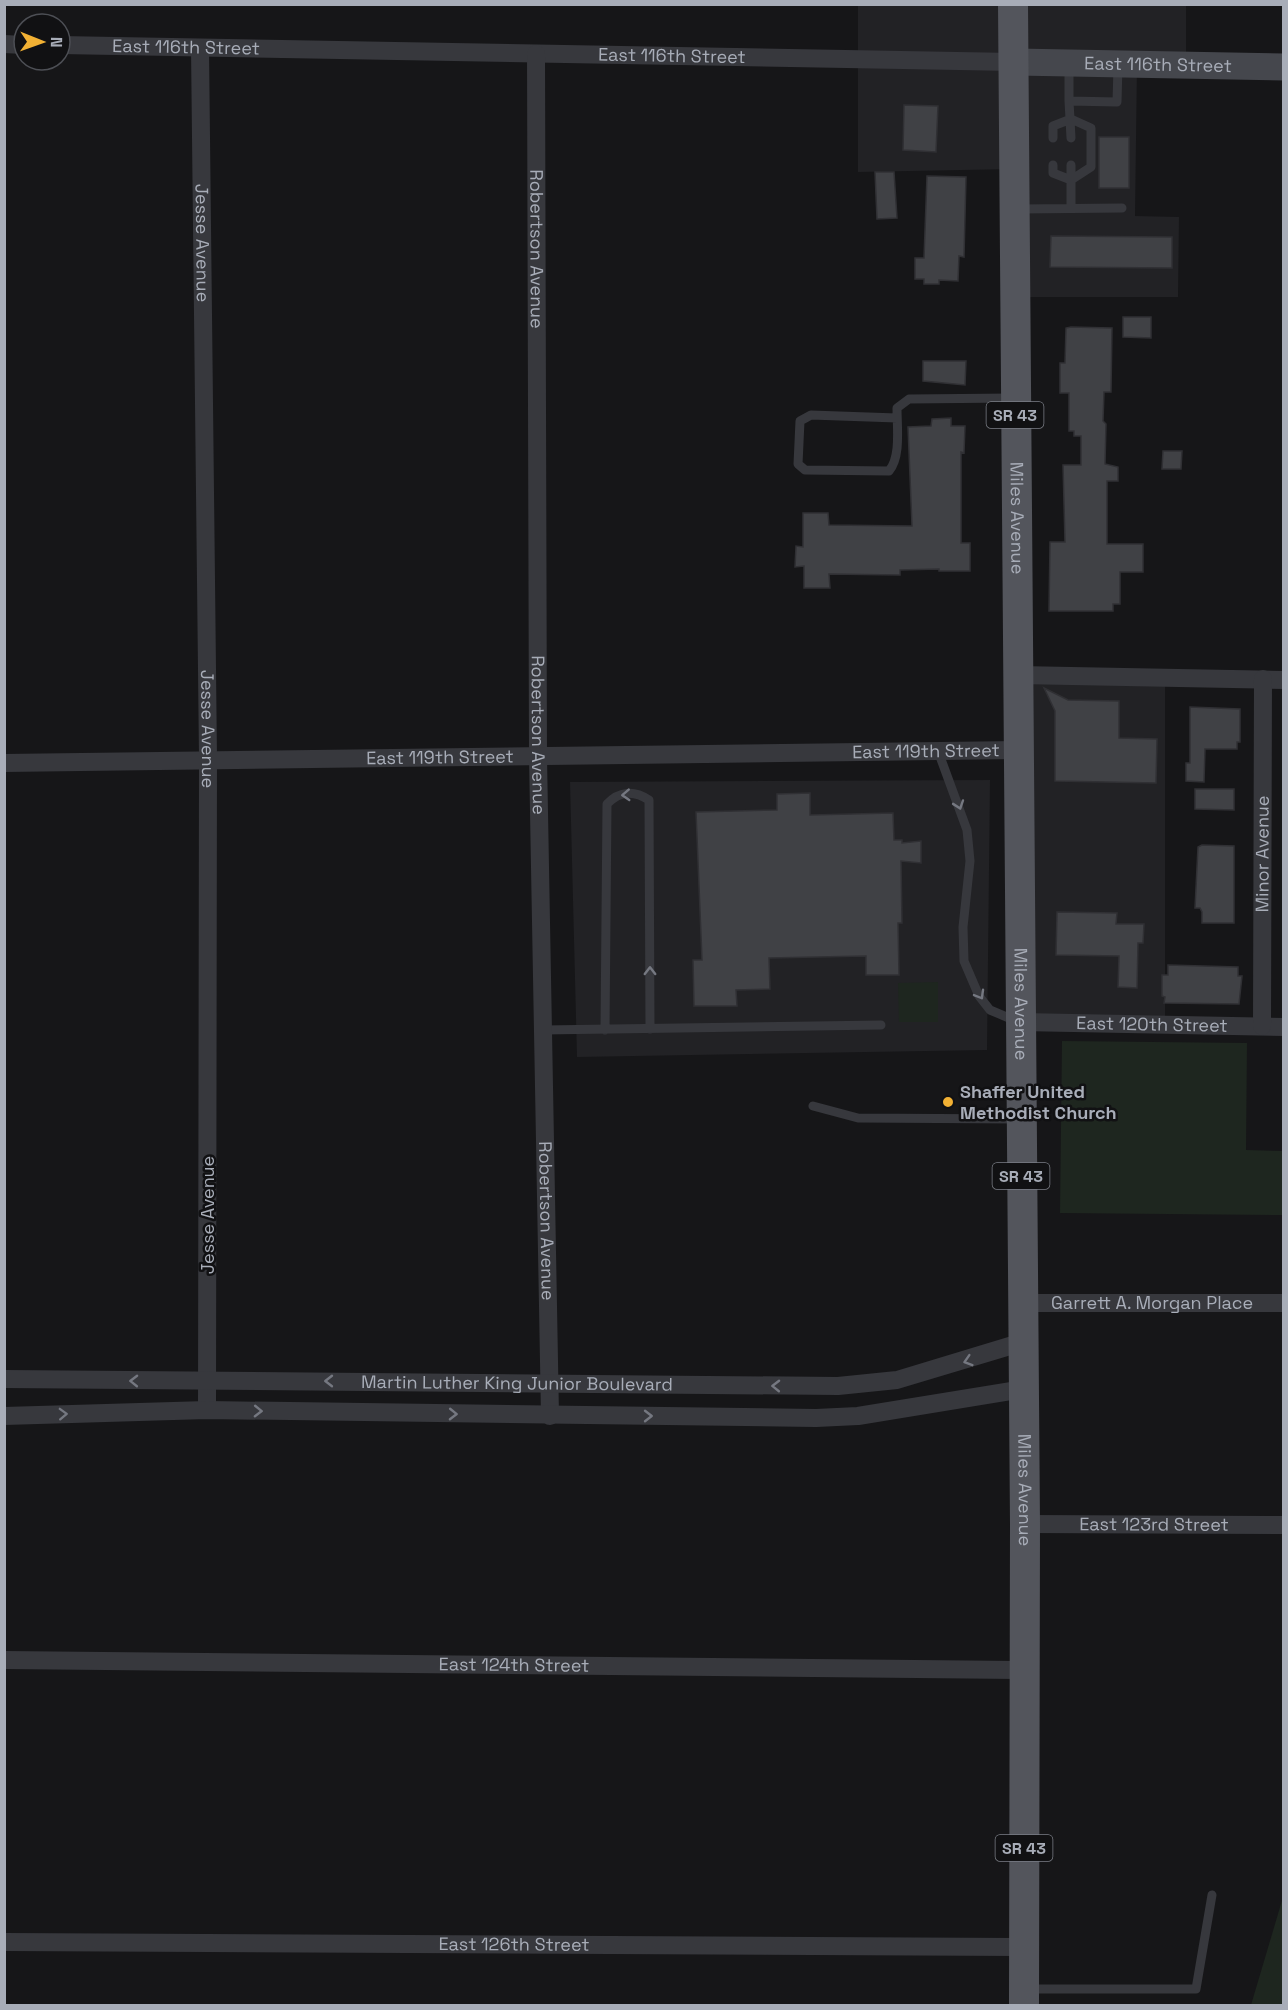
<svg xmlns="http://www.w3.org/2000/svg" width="1288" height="2010" font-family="'Space Grotesk',sans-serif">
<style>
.built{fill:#222225}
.green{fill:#1e261f}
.building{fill:#404145;stroke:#303034;stroke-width:1.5}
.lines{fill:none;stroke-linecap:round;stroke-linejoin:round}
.service{stroke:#37383d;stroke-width:9}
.minor{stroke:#37383d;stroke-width:18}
.secondary{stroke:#45474d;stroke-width:27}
.primary{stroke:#53555c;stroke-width:30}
.oneway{stroke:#757881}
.poi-dot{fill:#f2b134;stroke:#111113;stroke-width:2}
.labels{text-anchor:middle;stroke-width:5;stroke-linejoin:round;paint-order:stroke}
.shield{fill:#111113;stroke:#7b7e86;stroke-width:1.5}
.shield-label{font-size:16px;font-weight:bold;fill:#a8adb8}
.street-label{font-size:18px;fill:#a8adb8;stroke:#111113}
.poi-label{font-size:18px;font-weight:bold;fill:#a8adb8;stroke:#111113;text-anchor:start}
</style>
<rect width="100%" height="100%" fill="#161618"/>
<path class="built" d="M858,5h328v60h-49l-2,151 44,1 -1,80h-164v-128l-156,3z
M1018,675l147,2v348l-145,-3z
M990,780l-3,270 -410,7 -7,-275z"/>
<path class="green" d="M938,982v40h-39l-1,-39z
M1062,1041l185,2 -1,107 37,1v64l-223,-2z
M1283,1897v108h-32z"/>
<path class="building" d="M904,105l34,1 -2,46 -33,-2z
M1099,137h30v51h-30z
M875,172h19l3,46 -20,1z
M927,176l39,1 -2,80 -5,-1 -1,25 -19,-1v4h-15v-5h-9v-21h9z
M1051,236l121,1v31l-122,-1z
M1123,317h28v21l-28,-1z
M1071,327l41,1 -1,64h-7l-1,29 3,3 -1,40 13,3v14h-11v63h36v28h-23v32h-7v7h-64l1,-69h15l-2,-77h18v-29h-7v-5h-5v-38h-9v-30h5l1,-35z
M923,361h43l-1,24 -42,-4z
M951,418v8h14l-1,27 -3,-1v91h9v28h-31v-2l-39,1v5l-71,-1 1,14h-26v-22l-9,1 1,-21 7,1v-34h25l1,12 83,1 -4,-99 23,-1 1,-7z
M1163,451h19l-1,18h-19z
M1044,688l24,12 51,1v37l38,1 -1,44 -101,-2v-70z
M1190,707l50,2v33h-3v7h-32l-1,33 -18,-1v-18h4z
M1195,789h39v21l-39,-1z
M810,793v22l83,-2 1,27h8v3l19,-2v22l-20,-2 1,62h-4l1,52h-33v-19l-97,2 1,31 -34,1 1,16h-43l-1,-46h9l-6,-148 81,-2v-16z
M1202,845l32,1v77h-32v-11l-2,-4h-5l3,-61z
M1057,912l60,1 -1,11h28l-1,19h-5l-1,45 -19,-1 1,-31 -63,-1z
M1168,965l70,2v9h4l-3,28 -75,-1 1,-6 -3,-1v-21h6z"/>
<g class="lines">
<path class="service" d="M1069,65v36l48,1 1,-36
M1069,101l2,37
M1053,138v-12l18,-7 20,9v39l-20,13 -18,-7v-8
M1071,165v42
M1020,209l102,-1
M897,418l-86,-3 -11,6 -2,43 7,6 84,1c12,-14 8,-43 8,-63l12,-9 103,-1
M938,751l29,79 3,31 -7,66 1,34 15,35 11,14 26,11
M543,1030l338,-5
M605,1030l2,-226c12,-13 27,-14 42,-4l1,229
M813,1106l45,12 161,1
M1027,1989h169l16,-94"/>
<g class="minor">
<path d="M4,44l20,1"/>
<path id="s1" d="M60,45l954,17"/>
<path id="s2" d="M200,48l8,710 -1,652"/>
<path id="s3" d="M536,54l2,703 12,659"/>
<path d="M1018,675l266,5"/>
<path id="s4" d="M4,763l1015,-13"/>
<path id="s5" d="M1020,1022l264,5"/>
<path id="s6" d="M1262,1026l1,-347"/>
<path id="s7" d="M1022,1303h262"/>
<path id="s8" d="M4,1379l834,7 59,-6 126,-38"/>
<path d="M4,1416l203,-6 609,8 42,-2 166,-27"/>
<path id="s9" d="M1025,1524l259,1"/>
<path id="s10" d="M4,1660l1021,10"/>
<path id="s11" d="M4,1942l1020,5"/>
</g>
<path class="secondary" id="s12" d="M1014,62l270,5"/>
<path class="primary" id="s13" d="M1013,4l12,1520 -1,482"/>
</g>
<defs><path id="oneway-chevron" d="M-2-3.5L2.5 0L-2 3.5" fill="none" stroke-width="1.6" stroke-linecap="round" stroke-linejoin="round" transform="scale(1.5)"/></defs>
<g class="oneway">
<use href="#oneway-chevron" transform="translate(626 795) rotate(177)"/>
<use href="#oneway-chevron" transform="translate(959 805) rotate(71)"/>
<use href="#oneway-chevron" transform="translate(650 971) rotate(-90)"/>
<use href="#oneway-chevron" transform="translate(980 995) rotate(60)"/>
<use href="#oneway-chevron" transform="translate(968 1361) rotate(163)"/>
<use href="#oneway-chevron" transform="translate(134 1381) rotate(-179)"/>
<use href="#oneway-chevron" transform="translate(329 1381) rotate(-180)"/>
<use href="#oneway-chevron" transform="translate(776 1386) rotate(-179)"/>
<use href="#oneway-chevron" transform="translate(258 1411) rotate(1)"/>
<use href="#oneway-chevron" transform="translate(63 1414) rotate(-2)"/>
<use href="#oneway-chevron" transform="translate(453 1414) rotate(1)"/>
<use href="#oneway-chevron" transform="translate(648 1416)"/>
</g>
<circle class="poi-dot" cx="948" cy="1102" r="6"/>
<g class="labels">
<g class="shield">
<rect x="986.5" y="402" width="57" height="26" rx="4.5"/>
<rect x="992.5" y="1163" width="57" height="26" rx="4.5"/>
<rect x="995.5" y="1835" width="57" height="26" rx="4.5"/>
</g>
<g class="shield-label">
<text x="1015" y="421">SR 43</text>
<text x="1021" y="1182">SR 43</text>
<text x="1024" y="1854">SR 43</text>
</g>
<g class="street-label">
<text dy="6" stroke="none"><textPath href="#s1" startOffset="126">East 116th Street</textPath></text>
<text dy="6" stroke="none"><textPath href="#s1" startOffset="612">East 116th Street</textPath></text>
<text dy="6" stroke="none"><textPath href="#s12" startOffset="144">East 116th Street</textPath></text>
<text dy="6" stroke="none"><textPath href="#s2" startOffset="195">Jesse Avenue</textPath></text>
<text dy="6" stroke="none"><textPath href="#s3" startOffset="195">Robertson Avenue</textPath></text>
<text dy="6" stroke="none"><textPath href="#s13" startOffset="514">Miles Avenue</textPath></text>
<text dy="6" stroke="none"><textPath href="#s2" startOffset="681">Jesse Avenue</textPath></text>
<text dy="6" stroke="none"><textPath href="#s3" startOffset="681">Robertson Avenue</textPath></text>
<text dy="6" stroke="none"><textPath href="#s4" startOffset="922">East 119th Street</textPath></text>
<text dy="6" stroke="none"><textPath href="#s4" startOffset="436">East 119th Street</textPath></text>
<text dy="6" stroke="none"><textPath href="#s6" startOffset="172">Minor Avenue</textPath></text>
<text dy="6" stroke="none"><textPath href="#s13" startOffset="1000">Miles Avenue</textPath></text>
<text dy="6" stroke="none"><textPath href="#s5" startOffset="132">East 120th Street</textPath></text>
<text transform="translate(208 1215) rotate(-90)" y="6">Jesse Avenue</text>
<text dy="6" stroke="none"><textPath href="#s3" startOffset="1167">Robertson Avenue</textPath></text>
<text dy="6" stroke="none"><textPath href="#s7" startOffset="130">Garrett A. Morgan Place</textPath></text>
<text dy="6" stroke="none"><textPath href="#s8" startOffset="513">Martin Luther King Junior Boulevard</textPath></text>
<text dy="6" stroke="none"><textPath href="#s13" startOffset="1486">Miles Avenue</textPath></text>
<text dy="6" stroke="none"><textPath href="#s9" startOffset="129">East 123rd Street</textPath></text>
<text dy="6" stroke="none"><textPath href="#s10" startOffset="510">East 124th Street</textPath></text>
<text dy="6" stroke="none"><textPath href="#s11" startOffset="510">East 126th Street</textPath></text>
</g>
<g class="poi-label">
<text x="960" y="1098">Shaffer United<tspan x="960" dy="21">Methodist Church</tspan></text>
</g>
</g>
<rect width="1288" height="2010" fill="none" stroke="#a8adb8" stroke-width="12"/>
<g transform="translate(42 42) rotate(91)"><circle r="28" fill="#111113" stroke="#4d4f55" stroke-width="1.5"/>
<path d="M0-4.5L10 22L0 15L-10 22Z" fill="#f2b134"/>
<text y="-9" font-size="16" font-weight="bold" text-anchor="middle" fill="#a8adb8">N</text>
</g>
</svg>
